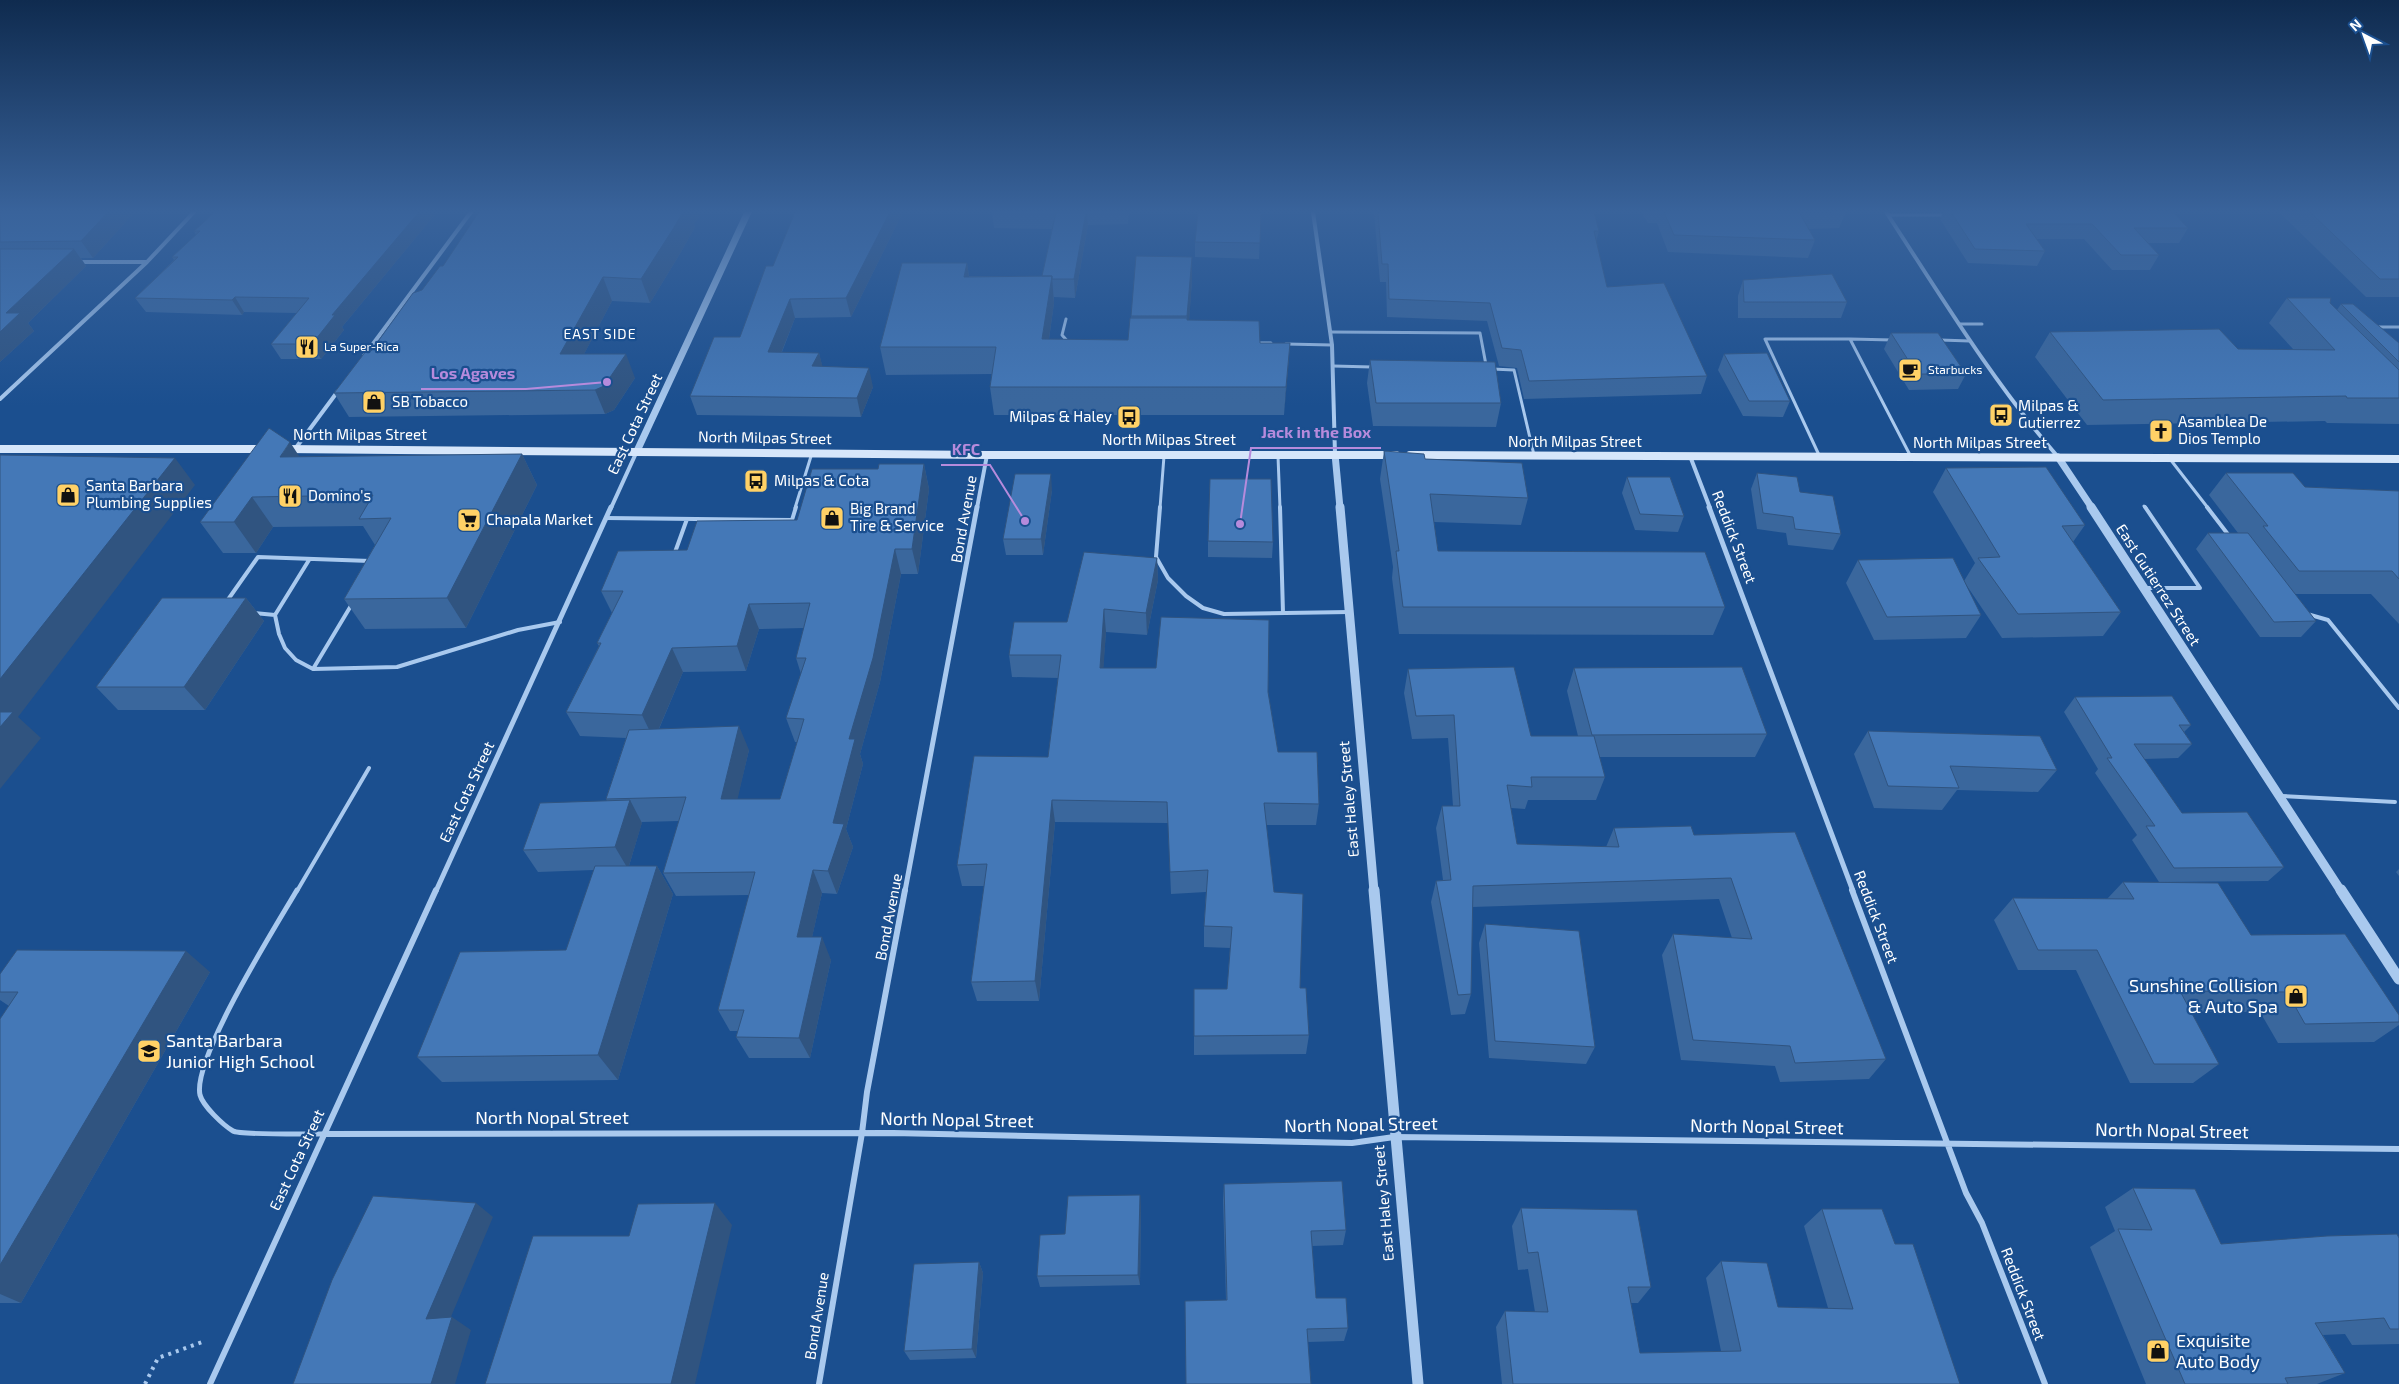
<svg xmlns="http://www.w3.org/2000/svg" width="2399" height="1384" font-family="'Exo 2',sans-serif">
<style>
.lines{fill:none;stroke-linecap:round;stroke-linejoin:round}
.path{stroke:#a9c9ee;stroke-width:4;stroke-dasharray:3 5;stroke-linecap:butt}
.service-far2{stroke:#a9c9ee;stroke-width:3}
.service-far1{stroke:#a9c9ee;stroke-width:4}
.service{stroke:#a9c9ee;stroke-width:5}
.minor-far2{stroke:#a9c9ee;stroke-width:4}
.minor-far1{stroke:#a9c9ee;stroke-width:5}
.minor{stroke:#a9c9ee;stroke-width:6}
.tertiary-far2{stroke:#a9c9ee;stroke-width:7}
.tertiary-far1{stroke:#a9c9ee;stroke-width:9}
.tertiary{stroke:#a9c9ee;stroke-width:11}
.secondary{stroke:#d6e6fa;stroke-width:8}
.wall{fill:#3a679d;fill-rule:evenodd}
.shaded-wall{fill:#305480}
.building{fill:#4478b7;stroke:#305480}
.labels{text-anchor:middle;stroke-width:4.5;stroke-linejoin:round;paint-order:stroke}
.far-poi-label{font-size:12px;fill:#fff;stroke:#1b4f8f;text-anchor:start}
.far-neighbourhood-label{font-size:14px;letter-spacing:1px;fill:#fff;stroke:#1b4f8f}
.poi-label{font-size:15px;fill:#fff;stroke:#1b4f8f;text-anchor:start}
.street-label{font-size:15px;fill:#fff;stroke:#1b4f8f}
.near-poi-label{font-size:18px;fill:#fff;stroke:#1b4f8f;text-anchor:start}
.near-street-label{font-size:18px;fill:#fff;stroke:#1b4f8f}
.leader{fill:none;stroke:#b68bdc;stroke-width:2}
.callout-dot{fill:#b68bdc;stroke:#1b4f8f;stroke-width:2}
.callout-label{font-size:16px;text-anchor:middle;font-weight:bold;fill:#b68bdc;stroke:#1b4f8f;stroke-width:4.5;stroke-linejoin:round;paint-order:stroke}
</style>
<rect width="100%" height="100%" fill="#1b4f8f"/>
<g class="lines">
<path class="path" d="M145,1384l13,-26 47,-17"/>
<path class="service-far2" d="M1888,215h57
M1066,319l-4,16 7,8
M1959,324h23
M2376,327h23
M1331,332l149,1 6,32
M1893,340l-43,-1 61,118
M1940,340l30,1
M1256,343h15
M1286,344l46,1
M1333,366l39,1
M1492,369l22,1 20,85
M1819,455l-54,-116h85
M1278,456l2,52
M2170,459l38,49
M2144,506l2,2
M795,508l17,-55
M1160,508l4,-52"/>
<path class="service-far1" d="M1160,507l-4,50 12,21 18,18 17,12 21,6 125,-2
M1280,507l3,106
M2207,507l23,30
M606,518l186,2 4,-13
M674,555l13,-36
M309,560l-34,55 4,19 6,14 11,12 17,9 84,-2 121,-37 42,-8
M2144,588h56l-55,-81
M227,601l31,-44 112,4
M254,613l21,2
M2307,614l21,6 71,88
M313,669l39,-65
M2282,796l113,6
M297,891l72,-123"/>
<path class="service" d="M297,890c-21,36 -105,169 -97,205 3,11 23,30 33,36 7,4 77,3 91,3"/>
<path class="minor-far2" d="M1313,212l19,133 3,109
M1886,212c55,84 106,169 172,245
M77,262h69
M364,356l107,-144
M0,399l147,-137 47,-50
M295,449l43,-58
M1690,456l20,52
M611,508l26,-57
M977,508l10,-53"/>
<path class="minor-far1" d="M1709,507l144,384
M436,891l175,-384
M905,891l72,-384"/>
<path class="minor" d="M1852,890l114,303 16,30 63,161
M324,1134l569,-1 459,10 42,-6 1005,12
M210,1384l226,-494
M819,1384l43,-251 5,-41 38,-202"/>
<path class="tertiary-far2" d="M637,451l111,-239
M1335,454l5,54
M2058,457l34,51"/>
<path class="tertiary-far1" d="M1340,507l34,384
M2091,507l250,384"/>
<path class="tertiary" d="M1374,890l44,494
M2341,890l58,89"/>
<path class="secondary" d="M0,449h266
M283,449l704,6h409
M1410,455l989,4"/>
</g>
<path class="wall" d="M0,212h135l-42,46h-12l5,8 -58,57 6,8 -34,31z
M215,212h222l-95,115 2,3 -23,29h-40l-10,-15 26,-31 -53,-1 -2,3 -96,-3 -11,-14 39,-38 -2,-3 24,-22 -2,-4z
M903,212l-52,105 -56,1 -13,34 37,1 3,13 51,21 -12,30 -164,-2 -7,-19 50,-59 33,-71z
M992,212h137l-1,12 -40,1 -13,73 -21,-1v6l-5,36 79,1 3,-24 61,-59v23l-3,40 71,23h30l-6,72h-290l-4,-28 2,-13 -106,1 -6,-28 87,-84 2,13h73l10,-47 -58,-1z
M1261,212l-2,47 -64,-2v-15z
M1374,212h220l5,19 -3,11 11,45 100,89 -6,18 -177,5 -7,-31 -18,-2 -12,-45 -100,-4 -1,-35h-6z
M1641,212h205l-7,16 -31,1 7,11 -7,18 -140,-6 -11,-29h-9z
M1943,212h230l15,16 -9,15h-31l11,12 -9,15h-38l-28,-31h-48l9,12 -8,15 -69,-3 -28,-44z
M2279,212h120v85h-33z
M694,225l1,2 -14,25 -31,51 -38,-2 -28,53 51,24 -21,32 -9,4 -256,3 -15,-24 37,-42 72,-85z
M1743,280l104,22 -6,16h-103v-22z
M2287,298l43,5 7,7 4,-6 58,39v81l-72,-1 -2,-2 -238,4 -52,-68 15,-25 188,17h55l-24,-26z
M1891,333l75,41 -8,15 -49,1 -25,-41z
M1724,354l66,47 -7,16 -40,-1 -25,-46z
M1370,360l131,43 -5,24 -123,-1 -6,-43z
M1384,451l41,8 103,39 -7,27 -87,-3 4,29 287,56 -12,28 -314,-1 -7,-56 1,-11 -13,-88z
M522,454l15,31 -71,143 -101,1 -21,-30 31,-54 -12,-19 -90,1 -17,26h-33l-23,-31 100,-65z
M924,464l5,25 -11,85h-17l-21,108 -20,72 3,10 -17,65 7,18 -16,47 -15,-1 -10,44 19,23 -21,98h-61l-13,-21 2,-6h-8l-12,-21 31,-115 -73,1 -13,-23 16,-52 -37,1 -13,44h28l16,28 -55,186 -176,2 -25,-25 149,-107 28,-80 -56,2 -15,-22 84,-49 -1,-2 20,-61 -46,-2 -14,-24 33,-66 -2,-3 15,-30 -11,-22 86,-41 110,-30 81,-51zM804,628l-8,30 5,16 -15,44 9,24h2l-17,57h-43l12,-49 -90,-21 24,-57 63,-1 13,-42z
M1946,468l139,57 -12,17 48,70 -18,24 -101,2 -37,-55 16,32 -15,23 -92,2 -28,-57 12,-23 106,21 11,-18 -42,-71z
M1757,473l43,19 41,42 -8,16 -45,-5 -2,-12 -29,-4 -6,-40z
M2226,473l79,14 94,4v133l-28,-30h-76l21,27 -15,16h-41l-64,-88 12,-16h30l-29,-38z
M1627,477l57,39 -6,16 -43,-2 -13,-37z
M1052,490l-9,65h-37l-3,-16z
M1208,541l65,1 -1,16 -64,-1z
M1157,558l1,22 -11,55 -41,-3 -3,36 165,24 10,60 41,52 -3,21h-50l8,67 26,96 9,47 -3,19 -112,1v-66h33l3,-41 -26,-1v-21l2,-34 -35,2 -3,-71 -113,-1 -16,179h-62l-6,-19 13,-96h-22l-5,-21 91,-108 10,-79 -46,-1 -3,-22 58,-33z
M246,598l18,23 -59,89h-87l-22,-23z
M1574,668l193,66 -12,23h-156l6,20 -9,23h-68l-3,9 -14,-1 6,36 89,3 8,-19 80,7 192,224 -17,20 -89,3 -5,-16 -94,-6 -19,-105 11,-21 59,4 -13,-39 -247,8 -1,87 -6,20 -14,1 -20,-113 5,-21 7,-1 -7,-52 6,-22h11l-5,-68 -36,1 -8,-46 4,-24 123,67h47l-11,-45z
M2075,697l116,28 -7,7 8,12 -14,14 -34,1 38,54 102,54 -16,14 -109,1 -27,-42 5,-5 -42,-62 3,-4 -34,-57z
M1868,731l189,39 -19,22 -81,-2 -15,20 -68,-2 -20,-54z
M2399,869v7l-3,-4z
M2123,882l128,53 148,80v10l-25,17 -96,1 -18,-31h-69l28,52 -26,19h-63l-54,-113h-58l-24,-50 19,-22 94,1z
M1485,924l110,123 -9,17 -97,-6 -10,-115z
M210,972l-189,331h-21v-284l9,-13 -9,-6v-26z
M1224,1184l122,46 -3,15 -31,1 4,52 32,30 -4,13 -36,1 -82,-42 -3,-100z
M2133,1188l88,56 178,-6v106l-47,1 -7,-11 -22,1 22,38 -28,11h-171l-56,-137 25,-16 -10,-24z
M1141,1206l-1,79 -100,2 -3,-11 28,-42z
M1521,1208l130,79 -13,16h-7l9,50 81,-2 -15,-73 15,-17 57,46 50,1 -24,-82 18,-17 73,35 65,140h-458l-6,-57 9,-16 30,1 -7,-43 -10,1 -6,-44z
M979,1262l4,11 -7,85 -66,2 -6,-9z"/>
<path class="shaded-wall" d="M108,212h27l-42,46 -12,-17z
M419,212h18l-95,115 2,3 -23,29 -9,-15 20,-29z
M683,212h19l-8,13 1,2 -14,25 -31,51 -9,-24z
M890,212h13l-52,105 -5,-19z
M1086,212h1l1,13 -13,73 -1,-19z
M74,249l12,17 -58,57 6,8 -34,31v-30l6,-19z
M1192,257v23l-4,59 -1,-23z
M967,263l4,27 -7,-13z
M1052,276l2,27 -9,64 -3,-28z
M603,277l9,24 -41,78 -11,-25z
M235,297l9,15 -2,3 -10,-15z
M790,299l5,19 -21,53 -6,-19z
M1290,343l-2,28 -4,44 2,-28z
M819,353l5,19 -12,-6z
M626,354l9,24 -21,32 -9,4 -10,-24z
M869,368l4,19 -12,30 -4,-19z
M290,442l20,31 -30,-16z
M522,454l15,31 -71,143 -19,-30z
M175,458l20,27 -177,232 23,21 -41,51v-110z
M924,464l5,25 -11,85 -6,-25z
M1051,474l1,16 -9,65 -2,-16z
M252,497l21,30 -17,26 -22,-31z
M895,549l6,25 -21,108 -20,72 3,10 -17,65 7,18 -16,47 -9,-23 5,-48 16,-84z
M1157,558l1,22 -11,55 -1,-22z
M246,598l18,23 -59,89 -21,-23z
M749,604l10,25 -13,42 -9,-25z
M1104,609l2,23 -4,58 -2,-22z
M672,648l11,24 -29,68 -12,-25z
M739,726l10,24 -17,73 -11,-24z
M630,800l12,23 -14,46 -13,-22z
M1052,800l3,22 -16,179 -4,-20z
M657,866l16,28 -55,186 -20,-25z
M813,870l9,23 -15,67 -10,-23z
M822,937l9,23 -21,98 -11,-20z
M186,951l24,21 -189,331 -21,-9v-29z
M1140,1195l1,11 -1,79 -2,-10z
M476,1203l17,14 -48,114 -19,-12z
M715,1203l17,22 -37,159h-24z
M979,1262l4,11 -7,85 -4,-9z
M452,1317l19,13 -16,54h-24z"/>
<path class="building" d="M0,212h108l-27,29 -81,1z
M215,212h204l-87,103h3l-23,29h-41l38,-46 -74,-1 -3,3 -97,-2 43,-41h-6l28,-26h-6z
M479,212h204l-10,17 -32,50 -38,-2 -43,77h66l-22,32 -9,4 -261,3 32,-42h5l42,-58 9,-3 18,-24h3z
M795,212h95l-44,86 -56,1 -22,53 51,1 -7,13 57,2 -12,30 -167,-2 24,-59h26l26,-71h7z
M1056,212h30l-12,67h-22v-3h-10z
M1198,212h63l-1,31 -65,-1z
M1378,212h216l5,19h-5l13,56 57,-4 43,93 -178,5 -8,-31 -19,-2 -12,-45 -101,-4 -1,-35h-6z
M1664,212h167h-32l16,28 -141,-5z
M1951,212h222l15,16h-54l25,27h-38l-29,-31h-66l19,27 -70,-2z
M2310,212h81l8,6v61h-19z
M0,249h74l-68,64h14l-20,19z
M1136,256l56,1 -5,59h-56z
M902,263h65l-3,14 88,-1 -10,63 86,1 2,-22h57v2l72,1 1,22h30l-4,44h-296l6,-40h-116z
M1832,274l15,28h-103l-1,-22z
M2287,298h44l-1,5 69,67v28h-52l-1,-2 -243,4 -53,-68 169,-3 19,20 97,1z
M2341,304h12l46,39v19z
M1891,333h47l28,41h-49z
M1767,353l23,48h-41l-25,-47z
M1370,360l125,2 6,41h-125z
M269,428l21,14 -10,15 242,-3 -75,144 -103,1 47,-81 -32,1 14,-24 -121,2 -18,25h-34z
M1384,451l40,3 1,5 97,4 6,35 -98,-4 8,57 267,1 20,55h-322l-7,-56h3z
M0,455l175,3 -175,221z
M879,464h45l-12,85h-17l-22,109 -24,81h6l-22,84 11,1 -16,47 -15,-1 -16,67h25l-23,101 -63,-1 8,-27h-26l37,-138 -92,1 23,-76 -80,2 23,-69 110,-4 -18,73h59l24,-80 -18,-1 20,-60h-10l14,-55 -61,1 -12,42 -65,2 -30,67 -76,-3 35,-69h-4l26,-52h-22l17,-40 69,-1 10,-29 100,-1 15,-51h66z
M2046,467l39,58 -23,1 59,86 -103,2 -40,-56 22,-1 -54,-89z
M1757,473l40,4 3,15 33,4 8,38 -46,-5 -2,-12 -30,-4z
M2226,473h67l12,14 94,4v88l-7,-8h-93l-36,-45h5z
M1015,474h36l-10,65h-38z
M1627,477h43l14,39 -44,-2z
M1210,479h61l2,63 -65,-1z
M2208,533h40l68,88 -42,1z
M1084,552l73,6 -11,55 -42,-4 -4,59h56l5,-51 108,3 -1,72 10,60h39l2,52 -55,-1 10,89 29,2 -3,94h6l3,47 -115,1v-47h33l5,-62 -28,-1 4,-56 -38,2 -3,-70 -115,-2 -17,181 -64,1 16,-118 -30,1 17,-109 74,1 13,-102h-52l5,-33h53z
M1953,558l28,57 -94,2 -29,-57z
M162,598h84l-62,89h-88z
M1514,667l17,69h63l11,41h-74l1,10 -25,-2 10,59 102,3 -5,-19 77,-2 3,9 101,-3 91,227 -91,4 -5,-17 -97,-6 -20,-106 79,5 -21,-61 -258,8 -2,108 -13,1 -22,-114 15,-1 -9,-74h18l-6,-91 -38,1 -8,-47z
M1742,667l25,67 -175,1 -18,-67z
M2172,696l19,29h-12l13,19h-58l48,69 65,-1 37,55 -110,1 -28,-42h9l-48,-68h5l-37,-61z
M0,712h13l-13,15z
M1868,731l172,5 17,34 -107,-4 9,22 -71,-2z
M630,800l-15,47 -92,3 17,-47z
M595,866h62l-59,189 -181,2 43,-105 106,-2z
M2123,882l95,1 33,52 94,-1 54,81v7l-94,2 -18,-32 -107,-1 39,73h-65l-57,-114h-59l-25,-52 121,1z
M1485,924l94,7 16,116 -100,-6z
M17,950l169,1 -186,314v-246l18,-27h-18v-18z
M1342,1181l4,49 -35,1 5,67h30l2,30 -41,1 4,55h-125l-1,-83 42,-1 -3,-116z
M2133,1188l62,1 26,55 106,-8 70,-2 2,4v91h-9l-6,-11 -69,5 30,50 -60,5 3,6h-103l-67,-155 34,1z
M1140,1195l-2,80 -101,1 3,-41 25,-1 3,-38z
M373,1196l103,7 -50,116 26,-2 -21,67h-138l39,-104z
M715,1203l-44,181h-186l48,-148h96l9,-32z
M1521,1208l116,2 14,77h-23l12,66 101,-2 -20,-90 46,2 11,44 75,2 -31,-100h60l13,35h18l47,140h-447l-8,-73 43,1 -10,-60 -10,1z
M979,1262l-7,87 -68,2 10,-87z"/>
<linearGradient id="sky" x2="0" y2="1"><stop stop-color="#0f2b4f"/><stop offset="0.52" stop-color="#39639b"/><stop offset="1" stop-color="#39639b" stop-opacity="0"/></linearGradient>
<rect width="2399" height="406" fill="url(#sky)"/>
<defs>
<g id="restaurant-square" transform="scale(1.25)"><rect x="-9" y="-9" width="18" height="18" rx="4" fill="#ffd166" stroke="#1b4f8f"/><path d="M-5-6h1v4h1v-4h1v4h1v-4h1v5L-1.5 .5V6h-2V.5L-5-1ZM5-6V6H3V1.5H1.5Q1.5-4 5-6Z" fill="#111"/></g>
<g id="cafe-square" transform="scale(1.25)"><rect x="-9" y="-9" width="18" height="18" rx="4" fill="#ffd166" stroke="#1b4f8f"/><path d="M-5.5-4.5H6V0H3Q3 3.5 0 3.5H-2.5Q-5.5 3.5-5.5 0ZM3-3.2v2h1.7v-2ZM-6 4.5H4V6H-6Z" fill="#111"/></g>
<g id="shop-square" transform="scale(1.25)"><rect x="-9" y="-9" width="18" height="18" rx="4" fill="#ffd166" stroke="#1b4f8f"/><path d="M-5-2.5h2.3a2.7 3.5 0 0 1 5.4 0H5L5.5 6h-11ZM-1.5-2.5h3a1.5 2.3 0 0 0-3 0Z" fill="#111"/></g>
<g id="bus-square" transform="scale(1.25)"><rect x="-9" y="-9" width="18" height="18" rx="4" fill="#ffd166" stroke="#1b4f8f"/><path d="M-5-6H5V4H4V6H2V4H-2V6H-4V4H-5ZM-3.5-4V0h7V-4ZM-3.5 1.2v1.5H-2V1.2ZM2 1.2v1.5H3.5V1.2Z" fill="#111"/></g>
<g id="church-square" transform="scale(1.25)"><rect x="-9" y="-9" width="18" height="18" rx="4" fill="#ffd166" stroke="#1b4f8f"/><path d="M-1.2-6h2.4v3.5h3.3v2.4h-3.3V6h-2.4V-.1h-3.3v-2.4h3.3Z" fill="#111"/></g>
<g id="supermarket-square" transform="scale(1.25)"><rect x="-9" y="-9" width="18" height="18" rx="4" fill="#ffd166" stroke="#1b4f8f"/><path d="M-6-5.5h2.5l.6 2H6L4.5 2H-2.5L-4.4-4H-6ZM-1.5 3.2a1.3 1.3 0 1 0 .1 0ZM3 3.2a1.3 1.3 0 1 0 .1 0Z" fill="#111"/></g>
<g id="school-square" transform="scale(1.25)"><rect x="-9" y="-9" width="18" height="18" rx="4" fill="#ffd166" stroke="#1b4f8f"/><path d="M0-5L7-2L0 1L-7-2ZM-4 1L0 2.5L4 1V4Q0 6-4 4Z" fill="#111"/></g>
</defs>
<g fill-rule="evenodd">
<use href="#restaurant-square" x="307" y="347"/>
<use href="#cafe-square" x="1910" y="370"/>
<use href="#shop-square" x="374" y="402"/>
<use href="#bus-square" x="2001" y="415"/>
<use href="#bus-square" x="1129" y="417"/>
<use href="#church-square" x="2161" y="431"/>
<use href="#bus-square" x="756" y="481"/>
<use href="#shop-square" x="68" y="495"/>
<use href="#restaurant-square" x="290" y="496"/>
<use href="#shop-square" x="832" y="518"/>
<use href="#supermarket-square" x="469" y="520"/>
<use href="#shop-square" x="2296" y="996"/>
<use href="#school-square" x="149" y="1051"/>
<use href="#shop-square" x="2158" y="1351"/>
</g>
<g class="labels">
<g class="far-poi-label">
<text x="324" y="351">La Super-Rica</text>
<text x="1928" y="374">Starbucks</text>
</g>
<g class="far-neighbourhood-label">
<text x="600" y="339">EAST SIDE</text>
</g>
<g class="poi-label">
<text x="392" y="407">SB Tobacco</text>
<text x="2018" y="411">Milpas &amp;<tspan x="2018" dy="17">Gutierrez</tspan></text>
<text x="1112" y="422" text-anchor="end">Milpas &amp; Haley</text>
<text x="2178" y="427">Asamblea De<tspan x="2178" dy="17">Dios Templo</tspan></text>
<text x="774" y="486">Milpas &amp; Cota</text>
<text x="86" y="491">Santa Barbara<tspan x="86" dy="17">Plumbing Supplies</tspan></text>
<text x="308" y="501">Domino's</text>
<text x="850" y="514">Big Brand<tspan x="850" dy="17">Tire &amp; Service</tspan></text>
<text x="486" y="525">Chapala Market</text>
</g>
<g class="street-label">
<text transform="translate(635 424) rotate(-65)" y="5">East Cota Street</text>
<text x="360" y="440">North Milpas Street</text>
<text transform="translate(765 438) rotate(1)" y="5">North Milpas Street</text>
<text x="1169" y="445">North Milpas Street</text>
<text x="1575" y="447">North Milpas Street</text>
<text x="1980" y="448">North Milpas Street</text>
<text transform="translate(964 519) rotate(-80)" y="5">Bond Avenue</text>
<text transform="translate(1734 537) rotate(69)" y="5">Reddick Street</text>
<text transform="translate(2158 585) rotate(57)" y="5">East Gutierrez Street</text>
<text transform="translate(467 792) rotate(-65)" y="5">East Cota Street</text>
<text transform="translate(1349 799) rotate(-95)" y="5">East Haley Street</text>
<text transform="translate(889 917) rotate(-79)" y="5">Bond Avenue</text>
<text transform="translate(1876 917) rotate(69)" y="5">Reddick Street</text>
<text transform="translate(297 1160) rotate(-65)" y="5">East Cota Street</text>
<text transform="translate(1384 1203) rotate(-95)" y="5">East Haley Street</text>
<text transform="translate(2023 1294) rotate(69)" y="5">Reddick Street</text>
<text transform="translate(817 1316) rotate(-81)" y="5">Bond Avenue</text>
</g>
<g class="near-poi-label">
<text x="2278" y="992" text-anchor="end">Sunshine Collision<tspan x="2278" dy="21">&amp; Auto Spa</tspan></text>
<text x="166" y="1047">Santa Barbara<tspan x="166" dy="21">Junior High School</tspan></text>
<text x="2176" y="1347">Exquisite<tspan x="2176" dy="21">Auto Body</tspan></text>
</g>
<g class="near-street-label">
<text x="552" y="1124">North Nopal Street</text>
<text transform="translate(957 1120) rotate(1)" y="6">North Nopal Street</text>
<text transform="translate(1361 1125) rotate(-1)" y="6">North Nopal Street</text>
<text transform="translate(1767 1127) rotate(1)" y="6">North Nopal Street</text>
<text transform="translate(2172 1131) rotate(1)" y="6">North Nopal Street</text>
</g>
</g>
<path class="leader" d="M607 382L526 389H421M1240 524L1251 448H1381M1025 521L990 465H941"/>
<g class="callout-dot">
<circle cx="607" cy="382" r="5"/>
<circle cx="1240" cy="524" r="5"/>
<circle cx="1025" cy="521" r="5"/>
</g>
<g class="callout-label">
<text x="473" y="379">Los Agaves</text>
<text x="1316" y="438">Jack in the Box</text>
<text x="966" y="455">KFC</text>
</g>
<g transform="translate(2364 35) rotate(319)" stroke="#1b4f8f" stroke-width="4" paint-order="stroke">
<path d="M0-4L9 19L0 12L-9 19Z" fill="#ffffff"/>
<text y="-8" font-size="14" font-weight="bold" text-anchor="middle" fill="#ffffff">N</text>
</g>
</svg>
